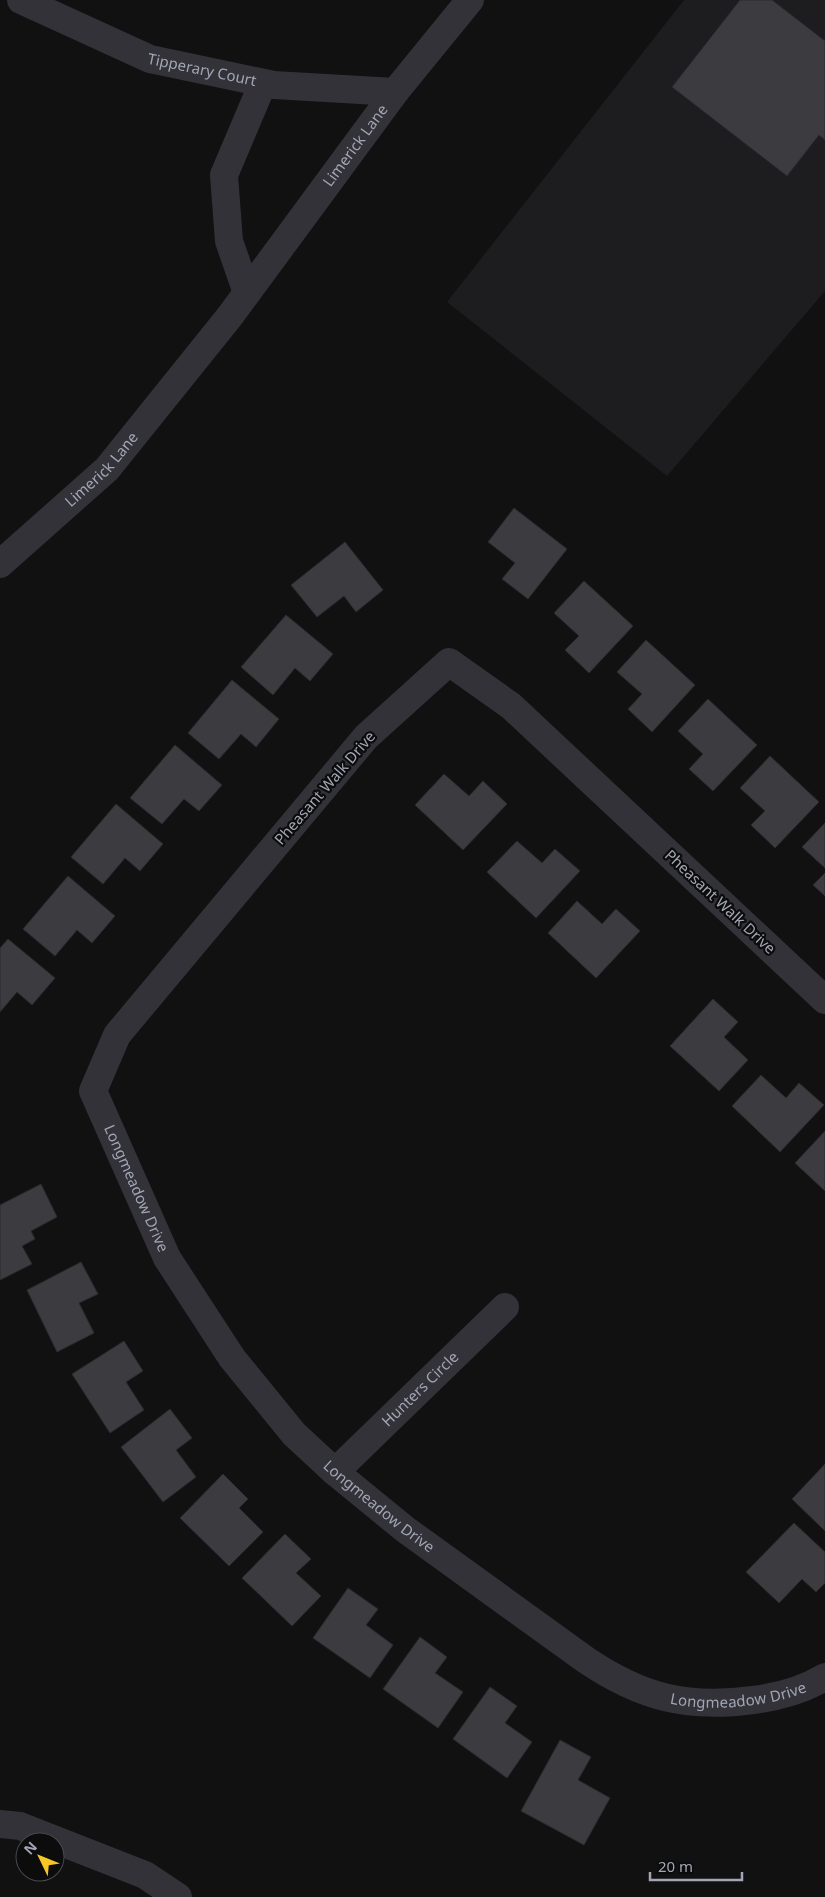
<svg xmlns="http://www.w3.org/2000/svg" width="825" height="1897" font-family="'Noto Sans',sans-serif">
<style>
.built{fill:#1d1d1f}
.building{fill:#3b3b40;stroke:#2b2b2f}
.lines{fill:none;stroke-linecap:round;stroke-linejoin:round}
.minor{stroke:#323238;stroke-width:28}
.labels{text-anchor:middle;stroke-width:4.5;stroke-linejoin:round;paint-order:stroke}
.street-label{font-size:15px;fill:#a2a5b4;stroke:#0c0c0d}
</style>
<rect width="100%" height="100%" fill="#111112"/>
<path class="built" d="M684,0h141v291l-158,185 -220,-174z"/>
<path class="building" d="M740,0h32l53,41v99l-6,-5 -32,41 -115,-89z
M514,508l53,41 -39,50 -26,-20 13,-16 -27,-21z
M345,542l38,48 -27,22 -12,-16 -27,21 -26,-32z
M584,581l49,45 -44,47 -24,-23 14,-14 -25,-23z
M286,615l47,39 -23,27 -15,-13 -22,27 -32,-28z
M646,640l49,45 -43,47 -24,-23 14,-15 -25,-22z
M232,680l47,39 -23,28 -15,-13 -22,25 -31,-26z
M708,699l49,46 -44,46 -24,-22 14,-15 -25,-23z
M175,745l47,40 -23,26 -15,-12 -22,25 -32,-26z
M770,756l49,46 -44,46 -24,-23 14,-14 -25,-23z
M444,774l25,22 14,-15 24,23 -44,46 -48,-45z
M116,804l47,40 -23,27 -15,-13 -22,26 -32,-27z
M825,823v45l-23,-21z
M517,841l25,22 13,-14 25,22 -44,47 -49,-46z
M825,873v23l-12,-11z
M68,876l47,40 -23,27 -15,-13 -22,26 -32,-27z
M577,901l25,23 14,-15 24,22 -44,47 -48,-45z
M8,939l47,39 -23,27 -15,-13 -17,20v-64z
M713,999l25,23 -14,15 24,23 -29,31 -49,-45z
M761,1075l25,23 13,-15 25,22 -44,47 -48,-46z
M825,1131v60l-30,-28z
M41,1184l16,33 -26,14 4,8 -13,7 10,18 -32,16v-75z
M81,1262l17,32 -19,9 15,30 -37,19 -30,-62z
M124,1341l19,30 -17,11 18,28 -34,23 -38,-59z
M170,1409l22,29 -16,12 20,27 -33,25 -42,-55z
M825,1464v67l-33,-32z
M223,1474l25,25 -9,9 24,24 -34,34 -49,-48z
M794,1523l31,29v31l-9,9 -14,-13 -23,24 -33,-31z
M285,1534l26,25 -15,14 25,23 -29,30 -50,-48z
M348,1588l30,21 -12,16 27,20 -23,33 -57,-40z
M420,1637l27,20 -12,16 28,19 -25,36 -55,-39z
M490,1687l27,19 -12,17 27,19 -25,36 -54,-39z
M560,1740l31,17 -13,23 32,18 -26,47 -63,-34z"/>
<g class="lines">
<g class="minor">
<path id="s1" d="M21,0l129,59 124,26 121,7"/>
<path d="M247,293l-18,-52 -5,-66 39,-92"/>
<path id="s2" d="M0,564l107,-95 123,-153 165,-224 75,-92"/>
<path id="s3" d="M825,1000l-314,-294 -62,-44 -83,75 -249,298 -24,56 74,167 65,100 62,76 41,38 71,58 180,130c55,37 100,49 167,40 25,-3 50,-10 72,-23"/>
<path id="s4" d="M335,1472l170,-165"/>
<path d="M0,1824l20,2 125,49 33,22"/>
</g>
</g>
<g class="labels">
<g class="street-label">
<text dy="5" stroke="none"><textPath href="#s1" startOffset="195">Tipperary Court</textPath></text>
<text dy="5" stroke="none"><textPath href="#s2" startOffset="551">Limerick Lane</textPath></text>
<text dy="5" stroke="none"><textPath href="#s2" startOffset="139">Limerick Lane</textPath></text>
<text transform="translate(325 788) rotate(-49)" y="5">Pheasant Walk Drive</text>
<text transform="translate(720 902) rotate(43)" y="5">Pheasant Walk Drive</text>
<text dy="5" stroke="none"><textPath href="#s3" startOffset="1174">Longmeadow Drive</textPath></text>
<text dy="5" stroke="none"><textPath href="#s4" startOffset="119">Hunters Circle</textPath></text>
<text dy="5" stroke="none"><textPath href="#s3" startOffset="1579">Longmeadow Drive</textPath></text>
<text dy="5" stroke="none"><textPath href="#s3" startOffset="1999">Longmeadow Drive</textPath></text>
</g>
</g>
<g transform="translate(40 1857) rotate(313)"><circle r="24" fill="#0c0c0d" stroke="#484950"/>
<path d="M0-4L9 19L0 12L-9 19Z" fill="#f5c726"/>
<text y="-8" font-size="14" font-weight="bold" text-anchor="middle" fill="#a2a5b4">N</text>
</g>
<path d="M650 1872v8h92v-8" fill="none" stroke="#a2a5b4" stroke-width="2.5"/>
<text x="658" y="1872" font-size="15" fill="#a2a5b4" stroke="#0c0c0d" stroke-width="4" paint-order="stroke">20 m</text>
</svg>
